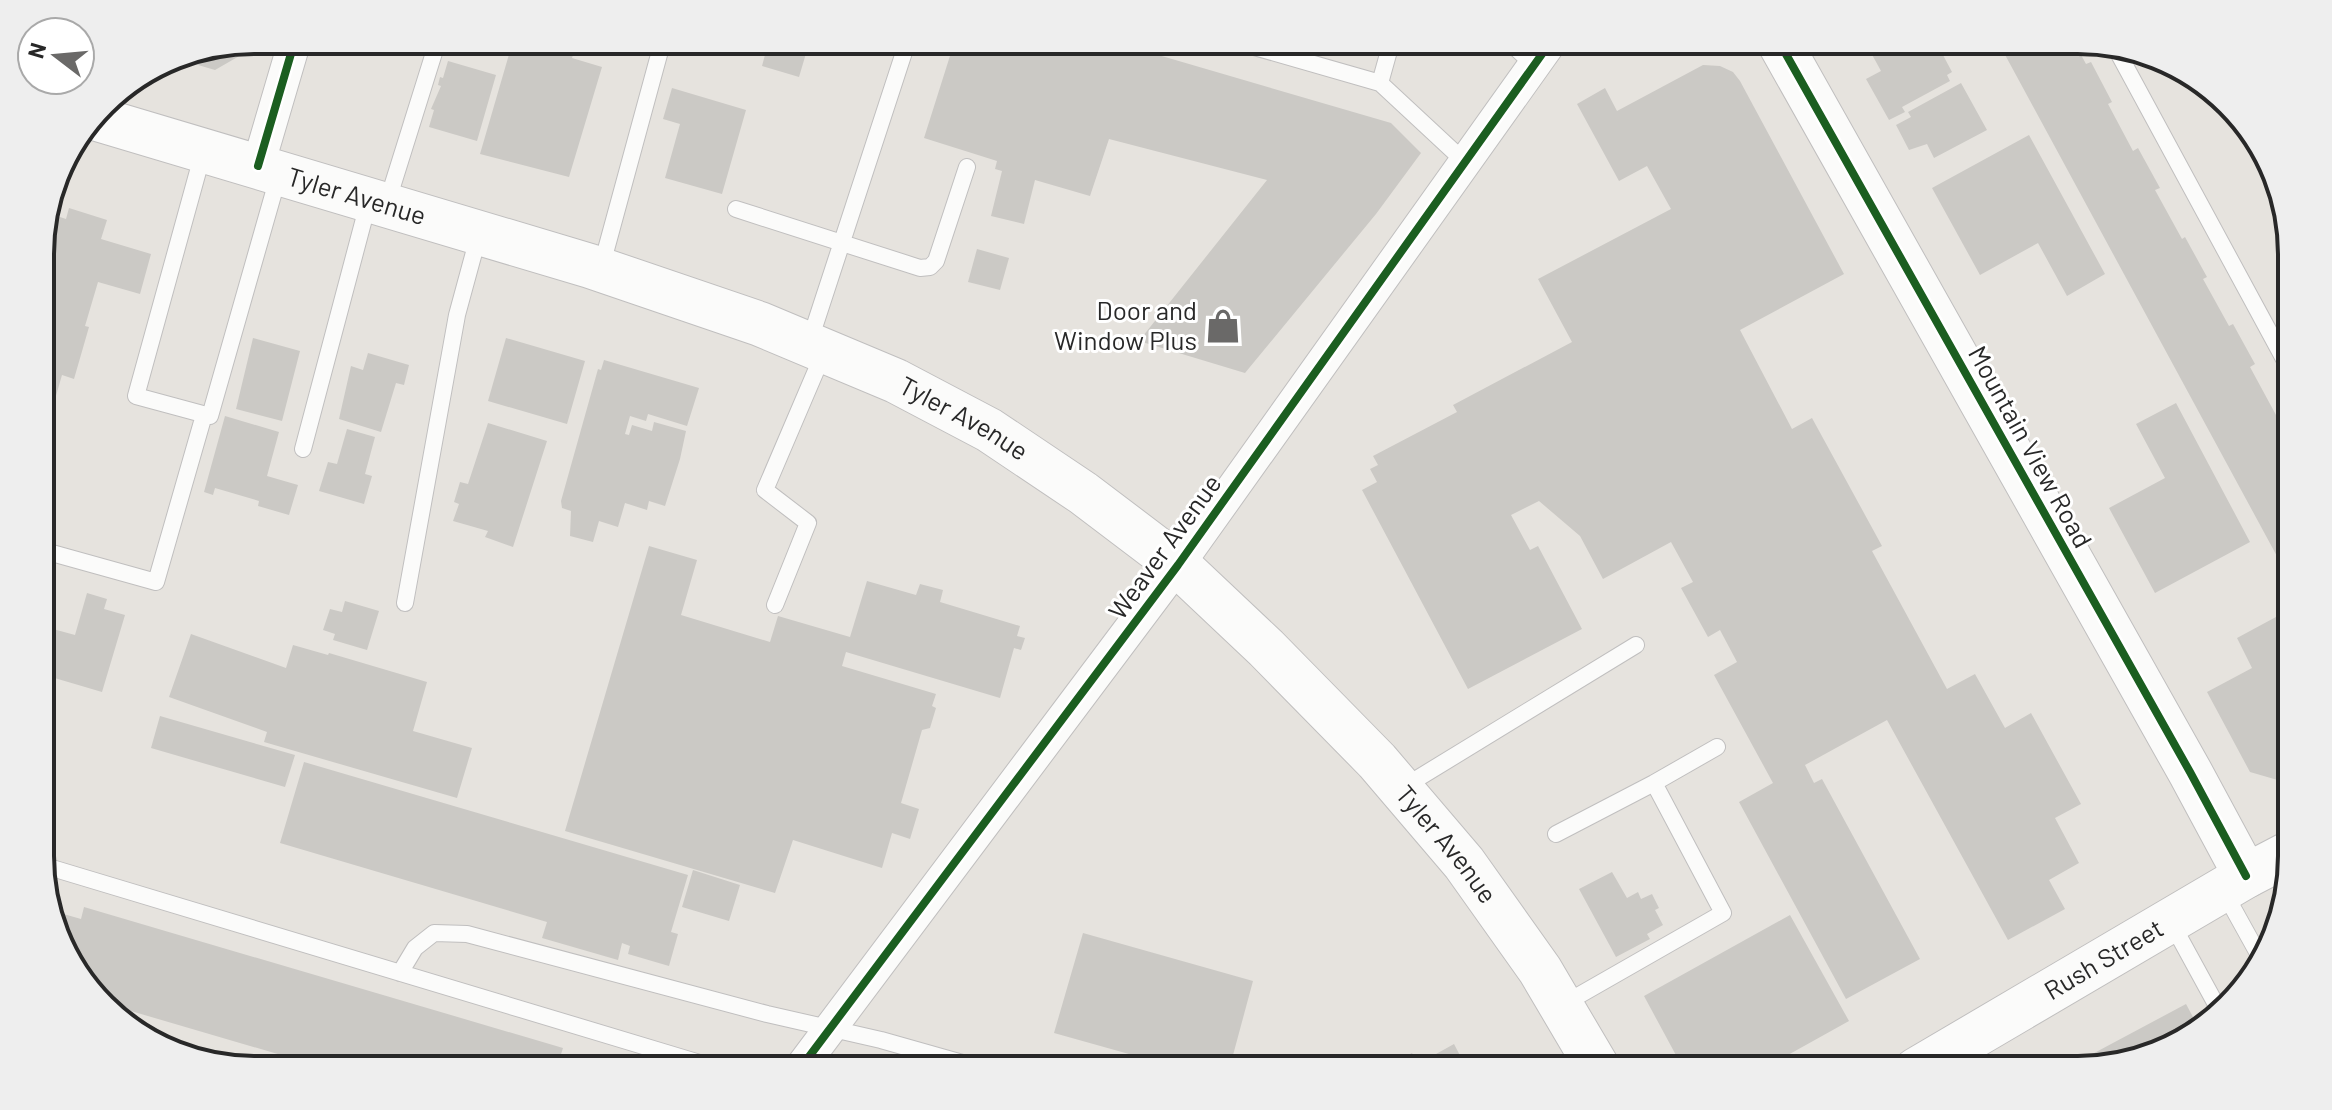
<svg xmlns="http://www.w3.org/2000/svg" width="2332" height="1110" font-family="Barlow,sans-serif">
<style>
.building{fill:#cbc9c5}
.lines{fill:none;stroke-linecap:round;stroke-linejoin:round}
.lane-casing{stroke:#c0bfbf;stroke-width:18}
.street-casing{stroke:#c0bfbf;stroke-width:34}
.secondary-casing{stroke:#c0bfbf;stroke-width:46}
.lane{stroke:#fbfbfa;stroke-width:16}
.street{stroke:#fbfbfa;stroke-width:32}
.secondary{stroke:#fbfbfa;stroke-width:44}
.cycleway-casing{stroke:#fff;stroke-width:13}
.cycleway{stroke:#1b5e20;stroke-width:8}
.labels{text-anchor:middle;stroke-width:6;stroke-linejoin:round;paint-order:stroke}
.street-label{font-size:26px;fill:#282828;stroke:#fff}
.poi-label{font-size:26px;fill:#282828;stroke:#fff;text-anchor:end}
.rim{fill:none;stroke:#282828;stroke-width:4}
</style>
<rect width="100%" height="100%" fill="#e6e3de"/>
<path class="building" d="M468,40h42l-6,12z
M519,40h59l-6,18 30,9 -33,110 -89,-23 32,-110 5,2z
M769,40h41l-11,37 -37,-11z
M955,40h152l284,83 30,30 -45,61 -131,159 -106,-32 128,-161 -158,-41 -19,57 -55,-16 -11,44 -33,-8 11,-45 -7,-2 2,-8 -73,-23z
M1864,40h71l17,32 -5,3 3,6 -48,26 3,5 -16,8 -23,-41 15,-8z
M1997,40h76l13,24 5,-2 21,40 -4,2 25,47 5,-3 22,40 -5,2 27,49 3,-2 22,40 -4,2 26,47 4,-2 22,40 -5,3 26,48 5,-3 10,17v153z
M251,41l-3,10 -33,19 -44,-13z
M448,61l48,14 -19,66 -48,-14 5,-17 -3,-1 10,-23 -3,-1 2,-8 3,1z
M1703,65l17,1 13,6 7,9 104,193 -104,56 52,99 20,-11 70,128 -10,5 75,138 28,-15 30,54 26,-15 50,91 -26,14 24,45 -30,17 16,29 -57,31 -121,-220 -82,45 9,18 8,-4 98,180 -74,40 -107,-197 34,-19 -59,-108 23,-13 -17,-32 -12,7 -27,-49 12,-6 -22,-40 -68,37 -23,-43 -41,-35 -28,14 19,35 8,-4 44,83 -114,60 -106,-199 15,-8 -7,-13 8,-4 -5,-9 84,-44 -4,-7 119,-63 -34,-63 133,-70 -24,-43 -28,15 -42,-77 28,-16 12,23z
M1961,83l26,47 -53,28 -7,-14 -18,6 -13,-25 15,-8 -3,-5z
M672,88l74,22 -24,84 -57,-16 15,-54 -17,-5z
M2029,135l76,139 -38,22 -29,-53 -58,32 -48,-87z
M69,208l38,12 -6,19 50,15 -11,40 -42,-12 -13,44 4,1 -15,52 -12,-4 -20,69 -2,-204 8,-27 18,6z
M977,249l32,9 -9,32 -32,-8z
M253,338l47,13 -18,70 -46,-12z
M506,338l79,23 -18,63 -79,-23z
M368,353l41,12 -5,20 -8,-2 -15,49 -42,-13 12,-53 12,4z
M604,360l95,28 -12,38 -39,-12 -2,7 -16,-5 -5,18 4,1 3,-10 20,6 2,-9 32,9 -6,28 -15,47 -16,-5 -2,9 -22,-7 -7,24 -19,-6 -6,21 -23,-6 1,-25 -9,-3 -1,-7 37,-132 3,1z
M2176,403l74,139 -95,51 -46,-85 56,-30 -29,-54z
M225,416l54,16 -12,44 31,9 -9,30 -31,-9 1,-5 -44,-13 -2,7 -9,-3z
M488,423l59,18 -34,106 -28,-10 3,-6 -35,-10 6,-17 -5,-2 6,-20 8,2z
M347,429l28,8 -10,37 7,2 -8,28 -45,-13 9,-29 9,2z
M649,546l48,14 -16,55 89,27 8,-26 72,21 17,-56 49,14 4,-11 23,6 -3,12 80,24 -3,10 8,2 -4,12 -7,-2 -14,50 -154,-46 -4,14 94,28 -4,12 4,2 -6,20 -8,2 -21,73 18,6 -9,30 -18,-6 -10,35 -89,-28 -18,53 -210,-62z
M87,593l20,6 -3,10 21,6 -23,77 -61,-18v-37l9,3 3,-11 22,6z
M345,601l34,10 -12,39 -34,-10 2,-6 -12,-4 7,-21 12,3z
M2289,610l2,5 1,160 -11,6 -31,-9 -43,-80 45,-24 -15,-30z
M191,634l95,34 7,-23 35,10 1,-2 98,29 -14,49 59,17 -15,50 -193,-56 3,-10 -98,-35z
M160,716l135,39 -10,32 -134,-39z
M304,762l384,113 -17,57 7,2 -9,32 -41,-12 2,-8 -8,-3 -4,17 -76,-22 5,-16 -267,-79z
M693,870l47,15 -11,36 -47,-14z
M1612,872l15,26 11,-6 3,7 11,-5 7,14 -4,2 8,15 -16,9 3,5 -34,18 -37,-68z
M84,907l479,141 -7,22h-224l-225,-66 -22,-18 -32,-75 28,8z
M1790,915l59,106 -88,49h-77l-40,-74z
M1083,933l170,48 -24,89h-43l-132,-37z
M2186,1004l14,26 -3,4 -108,36 -6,-11z
M1454,1044l11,21 9,-5 6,10h-77l-4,-10 13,-7 6,11z"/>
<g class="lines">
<g class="lane-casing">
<path id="lane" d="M1230,40l150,43
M1392,40l-12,43 85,79
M1507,40l27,25
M2115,47l176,325
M203,153l-67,243 74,20 69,-242
M387,203l51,-163
M736,209l184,59 10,-1 6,-6 31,-94
M601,268l62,-228
M809,343l99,-303
M303,449l66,-249
M41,550l115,32 48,-167
M405,603l52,-288 22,-81
M775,605l33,-82 -43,-33 59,-138
M1654,783l63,-36
M1402,788l234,-143
M1556,834l98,-51 69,130 -161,92
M42,865l681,205
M2224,892l36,65
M2171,922l47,86
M400,973l15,-25 19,-15 33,1 300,80 114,26 106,30"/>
</g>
<g class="street-casing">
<path id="street" d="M258,166l37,-126
M799,1070l379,-505 374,-525"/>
</g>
<g class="secondary-casing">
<g id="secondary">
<path d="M1778,40l412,732 56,104"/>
<path id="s1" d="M94,118l496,148 170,58 136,57 93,49 94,63 95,72 88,83 111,113 87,102 76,107 59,100"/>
<path id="s2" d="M1916,1070l330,-194 46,-24"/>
</g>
</g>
<use href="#lane" class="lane"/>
<use href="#street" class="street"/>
<use href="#secondary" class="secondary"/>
<g class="cycleway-casing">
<path id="cycleway" d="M1778,40l412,732 56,104
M258,166l37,-126
M799,1070l379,-505 374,-525"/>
</g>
<use href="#cycleway" class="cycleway"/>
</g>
<defs>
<g id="shop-bare" transform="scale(2.76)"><path d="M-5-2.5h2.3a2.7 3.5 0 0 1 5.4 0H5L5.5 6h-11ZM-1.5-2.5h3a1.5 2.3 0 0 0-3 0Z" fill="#6a6968" stroke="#fff" stroke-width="2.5" paint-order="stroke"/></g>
</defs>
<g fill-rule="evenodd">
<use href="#shop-bare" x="1223" y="326"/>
</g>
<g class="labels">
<g class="street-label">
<text dy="9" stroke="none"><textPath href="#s1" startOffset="274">Tyler Avenue</textPath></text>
<text dy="9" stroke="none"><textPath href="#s1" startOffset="922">Tyler Avenue</textPath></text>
<text transform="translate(2030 447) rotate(61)" y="9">Mountain View Road</text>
<text transform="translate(1165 547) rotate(-54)" y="9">Weaver Avenue</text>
<text dy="9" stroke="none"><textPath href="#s1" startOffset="1570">Tyler Avenue</textPath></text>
<text dy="9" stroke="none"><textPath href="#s2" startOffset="218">Rush Street</textPath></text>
</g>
<g class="poi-label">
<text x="1197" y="320">Door and<tspan x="1197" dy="30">Window Plus</tspan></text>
</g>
</g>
<path d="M0 0H2332V1110H0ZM254 54H2078A200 200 0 0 1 2278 254V856A200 200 0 0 1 2078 1056H254A200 200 0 0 1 54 856V254A200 200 0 0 1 254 54Z" fill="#eee" fill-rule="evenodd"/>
<path class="rim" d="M254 54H2078A200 200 0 0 1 2278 254V856A200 200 0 0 1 2078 1056H254A200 200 0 0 1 54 856V254A200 200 0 0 1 254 54Z"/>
<g transform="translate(56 56) rotate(286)"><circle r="38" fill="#ffffff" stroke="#a9a9a9" stroke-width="2"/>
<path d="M0-6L14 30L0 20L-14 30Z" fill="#6a6968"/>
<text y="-12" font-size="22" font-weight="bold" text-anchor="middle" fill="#282828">N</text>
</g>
</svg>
